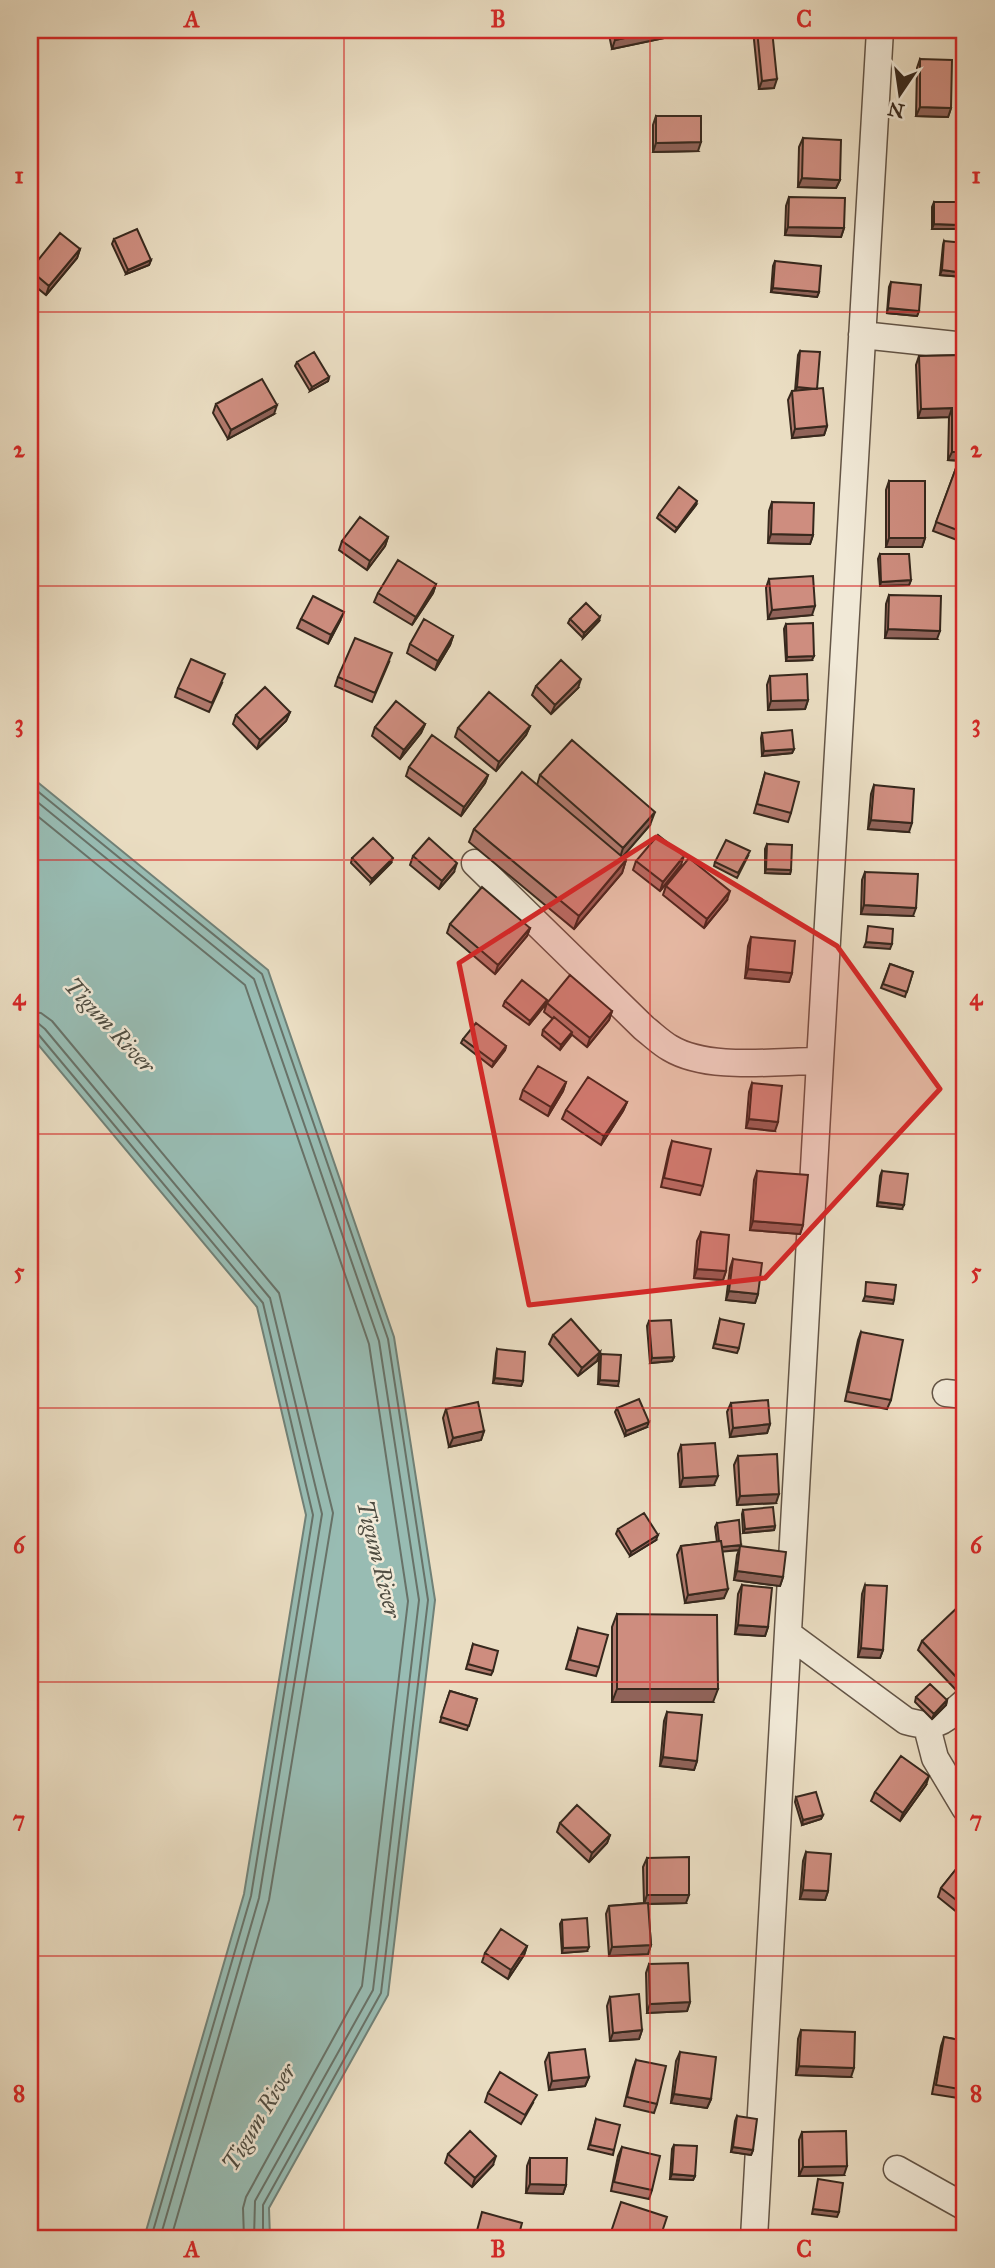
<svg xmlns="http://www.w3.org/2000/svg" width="995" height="2268" font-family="'IM FELL Great Primer',serif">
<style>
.water{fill:#98bcb3;stroke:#718177;stroke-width:2}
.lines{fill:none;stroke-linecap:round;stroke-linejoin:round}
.shore{stroke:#687268;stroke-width:2}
.street-casing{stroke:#645546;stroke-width:29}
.street{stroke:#f1e9d7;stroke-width:26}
.wall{fill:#b1796d;stroke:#37281d;stroke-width:2}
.shaded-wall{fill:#906359;stroke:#37281d;stroke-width:2}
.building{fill:#ce8d7f;stroke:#37281d;stroke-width:2}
.marked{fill:#d62828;fill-opacity:0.2;stroke:#d62828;stroke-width:5;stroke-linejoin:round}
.grid{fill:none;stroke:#d62828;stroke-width:2;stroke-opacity:0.55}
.labels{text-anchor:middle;stroke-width:5;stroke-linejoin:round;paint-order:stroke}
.water-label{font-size:23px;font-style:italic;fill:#4f4d42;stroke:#f1e9d7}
.neatline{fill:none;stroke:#d62828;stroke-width:2.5}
.grid-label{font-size:23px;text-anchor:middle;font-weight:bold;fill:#d62828}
</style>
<rect width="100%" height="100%" fill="#eaddc2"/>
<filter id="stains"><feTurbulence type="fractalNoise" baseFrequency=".00286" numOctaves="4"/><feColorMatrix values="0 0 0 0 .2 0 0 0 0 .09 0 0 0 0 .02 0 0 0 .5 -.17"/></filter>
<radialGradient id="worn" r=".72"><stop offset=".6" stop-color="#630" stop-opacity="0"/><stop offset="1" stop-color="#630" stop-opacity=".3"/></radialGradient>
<path class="water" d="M30,776l238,194 126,367 41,263 -47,395 -119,213 1,30h-126l100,-344 62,-379 -49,-208 -227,-272z"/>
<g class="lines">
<path class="shore" d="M30,785l232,189 126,365 40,261 -47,393 -118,212v33
M30,796l224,183 125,362 40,259 -46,390 -118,211 -1,37
M30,810l215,175 124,359 39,257 -46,385 -116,211 -3,11 1,30
M30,1012l11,1 11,8 227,272 54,220 -64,387 -98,338
M30,1022l9,2 6,5 225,269 52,216 -63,384 -99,340
M30,1031l8,3 225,269 50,212 -62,381 -100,342"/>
<g class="street-casing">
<path id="street" d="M862,335l103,11
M475,863l169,165c9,7 17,15 26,20 38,23 106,13 150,13
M946,1393l19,2
M788,1634l118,87c31,9 36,1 59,-19
M927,1727l8,31 30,50
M897,2169l68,38
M754,2238l66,-1177 60,-1031"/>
</g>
<use href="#street" class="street"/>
</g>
<path class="wall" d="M608,30h94l-90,19z
M753,30h19l2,58 -15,1z
M920,59l31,49 -3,9 -32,-1 1,-48z
M656,116l42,35 -45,1v-27z
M803,138l37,42 -4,8 -38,-1 1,-40z
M789,197l55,31 -3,9 -56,-2 1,-29z
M934,202l24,27h-26v-22z
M114,239l37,21 -2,5 -23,9 -14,-30z
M944,241l20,36 -24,-2 3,-30z
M80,249l-3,9 -31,37 -16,-13v-12z
M775,261l44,31 -2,5 -46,-5 2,-26z
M891,282l28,29 -2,5 -30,-3 2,-26z
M960,289h5v31l-4,1 -2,-27z
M800,351l17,38 10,37 -3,9 -32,3 -4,-38 4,-9h3l3,-36z
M965,355v106l-17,-1 1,-43 -31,1 -2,-53 3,-9z
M297,362l32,15 -1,4 -18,10 -15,-25z
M216,404l58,10 -46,25 -15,-26z
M956,468l9,4v71l-32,-12z
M889,481l36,57 -3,9h-36v-57z
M772,502l41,33 -3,9 -42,-1 1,-32z
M696,505l-21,27 -18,-14 2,-4z
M388,537l-3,9 -18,24 -28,-20 3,-9z
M880,554l31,26 -2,5 -29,1 -2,-27z
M769,579l43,36 -44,4 -2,-31z
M436,584l-3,9 -21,32 -38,-23 4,-9z
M889,595l48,44 -52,-1 1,-34z
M301,619l39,2 -12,23 -31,-16z
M570,619l29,2 -16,17 -15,-15z
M786,624l26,36 -26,1 -2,-32z
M453,636l-3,9 -15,25 -28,-17 3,-9z
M389,662l-17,40 -37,-16 3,-9z
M770,676l38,24 -3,9 -37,1 -1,-25z
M222,683l-13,29 -34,-15 3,-9z
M536,686l42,2 -27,26 -19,-19z
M290,712l-4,9 -29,28 -24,-25 3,-9z
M425,724l-4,9 -21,26 -28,-23 3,-9z
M530,726l-4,9 -30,36 -41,-34 3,-9z
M762,733l32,16 -2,4 -30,3 -1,-18z
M409,767l79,8 -3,8 -24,33 -55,-40z
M765,773l26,40 -3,9 -34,-9z
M540,775l110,50 -28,32 4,3 -4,13 -48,56 -105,-87 5,-13 63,-44z
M874,785l35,47 -41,-3 3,-35z
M767,844l24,26 -1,4 -25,-1v-24z
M413,856l41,16 -15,17 -29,-24z
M748,856l-11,22 -23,-12 1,-4z
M352,858l39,5 -20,20 -20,-20z
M636,861l45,4 -21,26 -27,-21z
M865,872l48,44 -52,-2 1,-34z
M666,886l61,14 -23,28 -41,-33z
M450,924l80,4 -3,8 -32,38 -48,-41z
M751,937l41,36 -3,9 -44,-4 3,-32z
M890,964l23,8 -8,25 -24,-9z
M505,1001l40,4 -16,20 -26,-19z
M547,1003l65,8 -3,9 -22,27 -16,-13 -11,16 -18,-15 1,-5 10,-11 -9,-7z
M463,1039l43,7 -1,4 -13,17 -31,-24z
M566,1082l-3,9 -15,25 -28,-17 3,-9z
M752,1083l23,48 -29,-3 3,-36z
M627,1102l-4,9 -22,34 -39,-26 4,-9z
M672,1141l31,45 -3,9 -39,-8 8,-37z
M757,1171l46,54 -3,9 -50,-4 4,-50z
M882,1171l20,38 -25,-3 3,-30z
M701,1232l25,39 -3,9 -29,-2 3,-37z
M733,1259l25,35 -3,9 -29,-3 4,-32z
M720,1319l19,29 -2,5 -24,-5z
M649,1321l25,36 -2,4 -22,2 -3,-37z
M861,1332l30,68 -4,9 -42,-8 13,-61z
M553,1335l44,26 -19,15 -29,-32z
M497,1349l26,32 -2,5 -28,-3 3,-29z
M601,1354l17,32 -20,-2 1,-25z
M731,1403l39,21 -3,9 -37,4 -3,-25z
M617,1408l30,19 -22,9 -10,-24z
M446,1409l38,22 -3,9 -32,7 -6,-29z
M681,1445l33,40 -34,2 -2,-33z
M738,1456l38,47 -39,2 -3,-40z
M743,1510l32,16 -1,4 -31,3 -1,-19z
M717,1523l24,22v2l42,30 -3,9 -46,-6 3,-25 2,-5 -17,1 2,47 -39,5 -8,-48 4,-9 36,-4 -2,-15z
M618,1529l38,11 -26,16 -14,-22z
M742,1585l26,42 -3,9 -30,-2 3,-40z
M865,1585l18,65 -3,8 -22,-1 4,-63z
M617,1614l96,88h-101v-75z
M578,1628l21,39 -3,9 -30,-7z
M922,1641l43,45 -7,6 -40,-42z
M473,1644l20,27 -2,4 -25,-6z
M450,1691l27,8 -10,31 -27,-8z
M916,1697l31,3 -1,5 -14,14 -17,-17z
M667,1712l30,49 -3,9 -34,-4 4,-45z
M926,1785l-26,36 -29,-20 4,-9z
M796,1797l27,18 -2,4 -19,6 -7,-23z
M560,1823l50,12 -3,8 -18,19 -32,-30z
M806,1852l22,39 -3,9 -25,-1 3,-38z
M647,1858l39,45 -38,1 3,41 -3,9 -39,2 -3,-42 3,-8 35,-3 -1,-36z
M965,1858v56l-2,3 -25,-20 3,-9z
M562,1920l25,31 -25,2 -2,-29z
M527,1946l-3,9 -16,24 -26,-17 3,-9z
M649,1964l41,38 -3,9 -40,2 -1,-40z
M610,1997l32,33 -3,9 -29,2 -3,-35z
M801,2030l50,47 -55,-2 2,-36z
M944,2037l21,4v58l-33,-5 9,-48z
M680,2052l31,47 -4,9 -36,-5 5,-42z
M549,2053l40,24 -4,9 -36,4 -4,-28z
M636,2060l21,44 -3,9 -30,-7 9,-38z
M488,2093l45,10 -12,21 -36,-22z
M737,2116l16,34 -2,5 -20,-3 4,-31z
M596,2119l18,31 -1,5 -25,-6z
M802,2132l42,43 -45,1v-36z
M674,2145l21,31 -2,4 -23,-1 2,-30z
M622,2147l30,43 -3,9 -38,-8 7,-35z
M448,2154l45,11 -21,22 -27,-24z
M530,2158l36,27 -3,9 -37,-1 1,-27z"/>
<path class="shaded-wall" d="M663,30h39l-90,19 3,-9z
M777,79l-3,9 -15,1 3,-8z
M920,107l31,1 -3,9 -32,-1z
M701,142l-3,9 -45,1 3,-9z
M802,178l38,2 -4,8 -38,-1z
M934,224l25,1 -1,4h-26z
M788,227l56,1 -3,9 -56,-2z
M80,249l-3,9 -31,37 3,-9z
M151,260l-2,5 -23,9 2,-4z
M942,270l23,3 -1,4 -24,-2z
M773,288l46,4 -2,5 -46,-5z
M888,308l31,3 -2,5 -30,-3z
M962,316h3v4l-4,1z
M329,377l-1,4 -18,10 2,-4z
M797,387l20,2 -22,3z
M277,405l-3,9 -46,25 3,-9z
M952,408l-3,9 -31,1 3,-9z
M827,426l-3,9 -32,3 3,-9z
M952,452h13v9l-17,-1z
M697,501l-1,4 -21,27 2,-4z
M771,534l42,1 -3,9 -42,-1z
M388,537l-3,9 -18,24 3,-9z
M889,538h36l-3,9h-36z
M911,580l-2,5 -29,1 1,-4z
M436,584l-3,9 -21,32 4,-8z
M815,606l-3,9 -44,4 4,-9z
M344,612l-4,9 -12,23 3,-9z
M600,617l-1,4 -16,17 1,-5z
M888,629l52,2 -3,8 -52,-1z
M453,636l-3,9 -15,25 3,-9z
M814,656l-2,4 -26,1 1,-4z
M581,679l-3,9 -27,26 4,-9z
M808,700l-3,9 -37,1 3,-9z
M290,712l-4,9 -29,28 3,-9z
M425,724l-4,9 -21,26 4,-9z
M530,726l-4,9 -30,36 3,-9z
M794,749l-2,4 -30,3 2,-5z
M488,775l-3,8 -24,33 3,-9z
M655,812l-5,13 -31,36 4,-13z
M871,820l41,3 -3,9 -41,-3z
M684,856l-3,9 -21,26 3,-9z
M393,858l-2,5 -20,20 1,-4z
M626,860l-4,13 -48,56 5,-13z
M457,863l-3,9 -15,17 3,-8z
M766,869l25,1 -1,4 -25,-1z
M730,891l-3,9 -23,28 3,-9z
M864,905l52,3 -3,8 -52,-2z
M530,928l-3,8 -32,38 3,-9z
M866,942l26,2 -2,5 -26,-2z
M748,969l44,4 -3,9 -44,-4z
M547,1000l-2,5 -16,20 1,-4z
M612,1011l-3,9 -22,27 3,-9z
M572,1032l-1,4 -11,14 1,-5z
M506,1046l-1,4 -13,17 2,-5z
M566,1082l-3,9 -15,25 3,-9z
M627,1102l-4,9 -22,34 3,-9z
M749,1119l29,3 -3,9 -29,-3z
M878,1202l26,3 -2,4 -25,-3z
M753,1221l50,4 -3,9 -50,-4z
M697,1269l29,2 -3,9 -29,-2z
M729,1291l29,3 -3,9 -29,-3z
M865,1296l29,4 -1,4 -30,-3z
M600,1352l-3,9 -19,15 4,-8z
M674,1357l-2,4 -22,2 2,-5z
M495,1378l28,3 -2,5 -28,-3z
M600,1380l19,1 -1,5 -20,-2z
M649,1422l-2,5 -22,9 1,-5z
M770,1424l-3,9 -37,4 3,-9z
M484,1431l-3,9 -32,7 4,-9z
M718,1476l-4,9 -34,2 3,-9z
M779,1494l-3,9 -39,2 3,-9z
M775,1526l-1,4 -31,3 2,-4z
M658,1535l-2,5 -26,16 1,-4z
M741,1545l-2,5 -21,2 2,-5z
M737,1571l46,6 -3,9 -46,-6z
M728,1589l-4,9 -39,5 3,-8z
M738,1625l30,2 -3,9 -30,-2z
M861,1648l22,2 -3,8 -22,-1z
M965,1680v6l-7,6 4,-9z
M617,1689h101l-5,13h-101z
M947,1700l-1,5 -14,14 2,-5z
M663,1757l34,4 -3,9 -34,-4z
M929,1776l-3,9 -26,36 3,-8z
M823,1815l-2,4 -19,6 1,-5z
M610,1835l-3,8 -18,19 3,-9z
M803,1890l25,1 -3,9 -25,-1z
M647,1895h42l-3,8 -42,1z
M651,1945l-3,9 -39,2 3,-9z
M527,1946l-3,9 -16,24 3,-9z
M589,1947l-2,4 -25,2 1,-5z
M690,2002l-3,9 -40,2 3,-9z
M642,2030l-3,9 -29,2 3,-8z
M799,2066l55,2 -3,9 -55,-2z
M589,2077l-4,9 -36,4 3,-9z
M674,2094l37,5 -4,9 -36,-5z
M733,2147l20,3 -2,5 -20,-3z
M496,2156l-3,9 -21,22 3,-9z
M847,2166l-3,9 -45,1 4,-9z
M672,2174l23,2 -2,4 -23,-1z
M530,2184l36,1 -3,9 -37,-1z
M813,2209l26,3 -2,5 -25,-3z"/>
<path class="building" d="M613,30h50l-48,10z
M757,30h15l5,49 -15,2z
M920,59l32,1 -1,48 -31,-1z
M656,116h45v26l-45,1z
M803,138l38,2 -1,40 -38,-2z
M789,197l56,1 -1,30 -56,-1z
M934,202h25v23l-25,-1z
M137,229l14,31 -23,10 -14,-31z
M60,233l20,16 -31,37 -19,-16z
M944,241l21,2v30l-23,-3z
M775,261l46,5 -2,26 -46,-4z
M891,282l30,3 -2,26 -31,-3z
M960,289h5v27h-3z
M800,351l20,1 -3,37 -20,-2z
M314,352l15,25 -17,10 -15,-25z
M965,355v97h-13v-44l-31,1 -2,-53z
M262,379l15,26 -46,25 -15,-26z
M823,388l4,38 -32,3 -3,-38z
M956,468l9,4v61l-29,-11z
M889,481h36v57h-36z
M679,487l18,14 -20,27 -18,-14z
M772,502l42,1 -1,32 -42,-1z
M360,517l28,20 -18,24 -28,-20z
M880,554h29l2,26 -30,2z
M398,560l38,24 -20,33 -38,-24z
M813,576l2,30 -43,4 -3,-31z
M889,595l52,1 -1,35 -52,-2z
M313,596l31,16 -13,23 -30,-16z
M586,603l14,14 -16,16 -14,-14z
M424,619l29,17 -15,25 -28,-17z
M813,623l1,33 -27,1 -1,-33z
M355,638l37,15 -17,40 -37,-16z
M191,659l34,15 -13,29 -34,-15z
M561,660l20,19 -26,26 -19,-19z
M807,674l1,26 -37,1 -1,-25z
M265,687l25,25 -30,28 -24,-25z
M489,692l41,34 -31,36 -41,-34z
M396,701l29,23 -21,26 -29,-23z
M792,730l2,19 -30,2 -2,-18z
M432,735l56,40 -24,32 -55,-40z
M572,740l83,72 -32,36 -83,-73z
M522,772l104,88 -47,56 -105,-87z
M765,773l34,9 -8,31 -34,-9z
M874,785l40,4 -2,34 -41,-3z
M658,835l26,21 -21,26 -27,-21z
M373,838l20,20 -21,21 -20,-21z
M429,838l28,25 -15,18 -29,-25z
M726,840l24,11 -12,22 -23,-11z
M767,844l25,1 -1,25 -25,-1z
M689,858l41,33 -23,28 -41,-33z
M865,872l53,2 -2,34 -52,-3z
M482,887l48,41 -32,37 -48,-41z
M868,926l25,3 -1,15 -26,-2z
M751,937l44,4 -3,32 -44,-4z
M890,964l23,8 -6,20 -24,-8z
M570,975l42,36 -22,27 -43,-35z
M522,980l25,20 -17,21 -25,-20z
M554,1017l18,15 -11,13 -18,-15z
M476,1023l30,23 -12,16 -31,-23z
M538,1066l28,16 -15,25 -28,-17z
M588,1077l39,25 -23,34 -38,-26z
M752,1083l30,3 -4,36 -29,-3z
M672,1141l39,8 -8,37 -39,-8z
M757,1171l51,4 -5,50 -50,-4z
M882,1171l26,3 -4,31 -26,-3z
M701,1232l28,3 -3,36 -29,-2z
M733,1259l29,4 -4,31 -29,-3z
M866,1282l30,3 -2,15 -29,-4z
M571,1319l29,33 -18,16 -29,-33z
M720,1319l24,5 -5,24 -24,-4z
M671,1320l3,37 -22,1 -3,-37z
M861,1332l42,8 -12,60 -43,-8z
M497,1349l28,3 -2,29 -28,-3z
M601,1354l20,1 -2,26 -19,-1z
M639,1399l10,23 -23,9 -9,-23z
M768,1400l2,24 -37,4 -2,-25z
M478,1402l6,29 -31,7 -7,-29z
M715,1443l3,33 -35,2 -2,-33z
M777,1454l2,40 -39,2 -2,-40z
M773,1507l2,19 -30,3 -2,-19z
M644,1513l14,22 -27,17 -13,-23z
M739,1520l2,25 -19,2 -1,-6h-2l-2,-18z
M721,1541l7,48 -40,6 -7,-49z
M740,1546l46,6 -3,25 -46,-6z
M742,1585l30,3 -4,39 -30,-2z
M865,1585l22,1 -4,64 -22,-2z
M959,1606l6,6v68l-3,3 -40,-42z
M617,1614l100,1 1,74h-101z
M578,1628l30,7 -9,32 -29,-7z
M473,1644l25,7 -5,20 -25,-7z
M930,1684l17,16 -13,14 -18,-17z
M450,1691l27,8 -8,27 -28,-9z
M667,1712l35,3 -5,46 -34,-4z
M901,1756l28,20 -26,37 -28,-21z
M816,1792l7,23 -20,5 -7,-23z
M577,1805l33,30 -18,18 -32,-30z
M806,1852l25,2 -3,37 -25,-1z
M689,1857v38h-42v-37z
M965,1858v49l-24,-19z
M648,1903l3,42 -39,2 -3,-41z
M587,1918l2,29 -26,1 -1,-28z
M501,1929l26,17 -16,24 -26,-17z
M688,1963l2,39 -40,2 -1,-40z
M639,1994l3,36 -29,3 -3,-36z
M801,2030l54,2 -1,36 -55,-2z
M944,2037l21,4v49l-29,-5z
M585,2049l4,28 -37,4 -3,-28z
M680,2052l36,5 -5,42 -37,-5z
M636,2060l30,6 -9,38 -30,-7z
M500,2072l37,23 -12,20 -37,-22z
M737,2116l20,3 -4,31 -20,-3z
M596,2119l24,6 -6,25 -24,-5z
M470,2131l26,25 -21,22 -27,-24z
M846,2131l1,35 -44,1 -1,-35z
M674,2145l23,1 -2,30 -23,-2z
M622,2147l38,9 -8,34 -38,-8z
M530,2158h37l-1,27 -36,-1z
M818,2179l25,4 -4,29 -26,-3z
M621,2202l46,15 -7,21h-51z
M482,2212l40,11 -4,15h-43z"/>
<path class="marked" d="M656,837l181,109 103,143 -175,189 -236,27 -70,-342z"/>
<path class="grid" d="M344,30v2208M650,30v2208M30,312h935M30,586h935M30,860h935M30,1134h935M30,1408h935M30,1682h935M30,1956h935"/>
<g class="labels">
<g class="water-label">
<text transform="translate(110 1025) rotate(47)" y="8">Tigum River</text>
<text transform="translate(379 1559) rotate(76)" y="8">Tigum River</text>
<text transform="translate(259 2117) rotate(-59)" y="8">Tigum River</text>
</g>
</g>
<rect width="995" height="2268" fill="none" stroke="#eaddc2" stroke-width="77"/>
<g transform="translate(900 94) rotate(193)" stroke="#f1e9d7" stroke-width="5" paint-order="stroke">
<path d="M0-5L12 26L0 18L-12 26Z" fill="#37281d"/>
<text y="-10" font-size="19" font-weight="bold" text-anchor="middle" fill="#37281d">N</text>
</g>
<rect x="38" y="38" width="918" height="2192" class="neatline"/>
<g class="grid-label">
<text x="192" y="27">A</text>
<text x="498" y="27">B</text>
<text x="804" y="27">C</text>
<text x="19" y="183">1</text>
<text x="976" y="183">1</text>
<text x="19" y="457">2</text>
<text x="976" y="457">2</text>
<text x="19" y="731">3</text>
<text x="976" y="731">3</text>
<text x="19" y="1005">4</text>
<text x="976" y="1005">4</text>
<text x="19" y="1279">5</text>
<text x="976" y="1279">5</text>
<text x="19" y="1553">6</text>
<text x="976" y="1553">6</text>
<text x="19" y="1827">7</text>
<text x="976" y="1827">7</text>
<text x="19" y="2101">8</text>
<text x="976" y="2101">8</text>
<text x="192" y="2257">A</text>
<text x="498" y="2257">B</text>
<text x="804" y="2257">C</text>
</g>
<rect width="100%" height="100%" filter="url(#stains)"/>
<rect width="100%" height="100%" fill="url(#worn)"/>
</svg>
